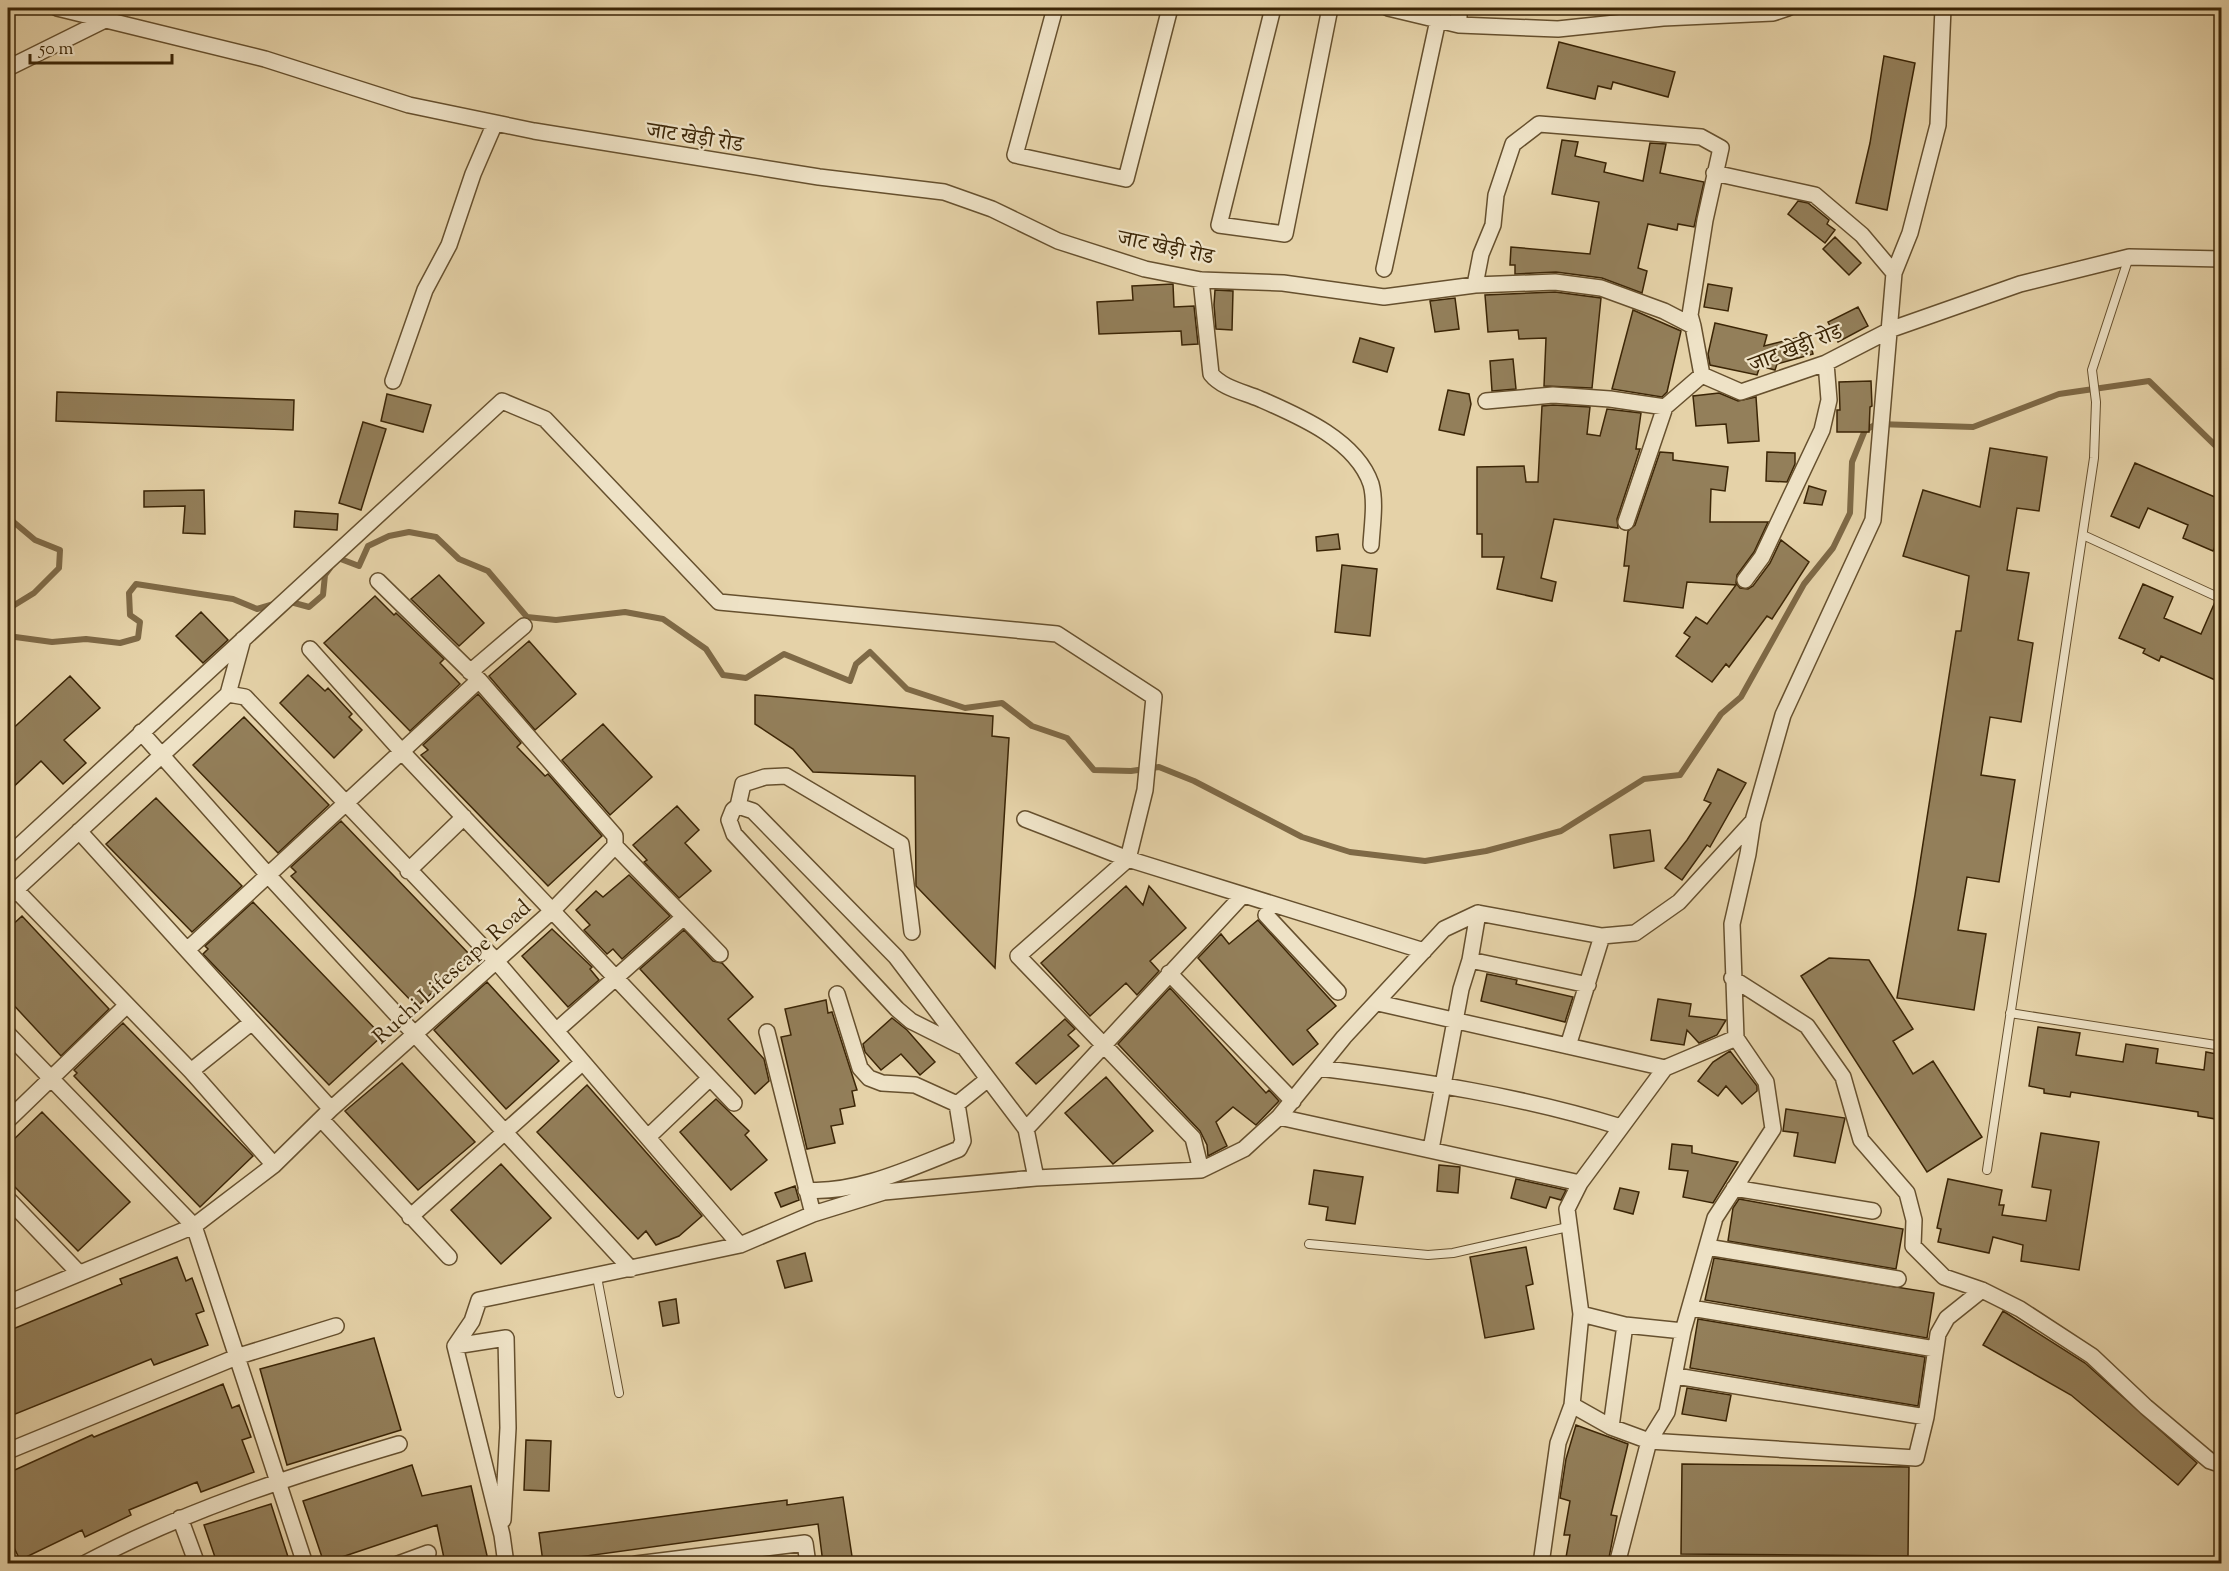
<svg xmlns="http://www.w3.org/2000/svg" width="2229" height="1571" font-family="'Sorts Mill Goudy','Noto Serif Devanagari',serif">
<style>
.lines{fill:none;stroke-linecap:round;stroke-linejoin:round}
.stream{stroke:#7e6946;stroke-width:6}
.building{fill:#937f5a;stroke:#3b2506;stroke-width:1.5}
.lane-casing{stroke:#66502e;stroke-width:10}
.street-casing{stroke:#66502e;stroke-width:18}
.lane{stroke:#eee2c6;stroke-width:8}
.street{stroke:#eee2c6;stroke-width:15}
.labels{text-anchor:middle;stroke-width:4.5;stroke-linejoin:round;paint-order:stroke}
.street-label{font-size:22px;fill:#3b2506;stroke:#eee2c6}
</style>
<rect width="100%" height="100%" fill="#e5d2a8"/>
<filter id="stains"><feTurbulence type="fractalNoise" baseFrequency=".00333" numOctaves="4"/><feColorMatrix values="0 0 0 0 .2 0 0 0 0 .09 0 0 0 0 .02 0 0 0 .5 -.17"/></filter>
<radialGradient id="worn" r=".72"><stop offset=".6" stop-color="#630" stop-opacity="0"/><stop offset="1" stop-color="#630" stop-opacity=".3"/></radialGradient>
<g class="lines">
<path class="stream" d="M8,521l2,-2 25,21 25,10 -1,18 -25,25 -26,16
M336,560l2,-2 21,8 9,-20 21,-10 20,-4 27,5 23,22 29,12 39,46 29,3 69,-8 38,7 43,30 17,26 23,3 38,-24 66,27 6,-17 14,-12 37,37 58,19 37,-5 30,23 35,12 27,32 37,1 28,-4 35,14 108,56 48,15 75,9 61,-10 75,-20 83,-52 36,-4 41,-61 20,-17 63,-113 29,-36 17,-35 2,-51 13,-32 12,-6 96,3 86,-33 90,-13 73,71
M287,601l22,6 14,-12 2,-20 5,-7
M8,636l44,6 34,-3 34,4 18,-5 2,-16 -10,-7 -1,-22 7,-9 97,15 24,10 17,-5"/>
</g>
<path class="building" d="M1559,42l116,30 -7,25 -55,-15 -2,7 -13,-3 -3,13 -48,-11z
M1884,56l31,7 -28,147 -31,-7 14,-60z
M1562,140l16,2 -3,14 31,7 -2,9 39,9 7,-38 16,1 -6,29 44,9 -10,45 -16,-3 -1,6 -29,-6 -10,44 9,3 -5,22 -40,-15 -46,-6 -41,2v-9h-5l1,-18 79,7 9,-52 -47,-8z
M1798,201l10,2 21,17 -2,4 8,6 -10,13 -37,-29z
M1835,237l26,26 -12,12 -26,-26z
M1173,284l1,23 20,-1 4,38 -16,1 -1,-14 -82,3 -2,-32 36,-2 -1,-14z
M1708,284l24,4 -4,23 -24,-4z
M1215,290l18,1 -1,39 -16,-1 -2,-24z
M1555,292l46,6 -9,90 -48,-2 2,-48 -27,1 -1,-9 -30,2 -3,-37z
M1455,298l4,31 -24,3 -5,-31z
M1858,307l10,19 -30,16 -10,-20z
M1633,310l48,21 -14,61 -5,5 -50,-8z
M1715,323l52,12 -3,11 44,-11 5,19 -36,10 -2,6 -15,-4 -3,9 -47,-10 -2,-11z
M1360,338l34,10 -7,24 -34,-10z
M1513,359l3,30 -24,2 -2,-30z
M1871,381l1,25 -2,1 -1,25h-32v-22h3l-1,-28z
M1448,390l21,4 2,10 -7,31 -25,-5z
M57,392l237,8 -1,30 -237,-9z
M1719,393l19,8 18,-4 3,44 -31,2 -2,-19 -30,2 -3,-30z
M387,394l44,11 -8,27 -42,-11z
M1553,405l37,2 -3,27 13,2 7,-27 34,4 -5,36h4l-23,70 1,9 -64,-9 -13,59 15,4 -4,19 -55,-12 7,-32h-22v-23h-5v-67l47,-1 2,16h12l4,-76z
M363,422l23,7 -25,81 -22,-7z
M1990,448l57,9 -8,54 -22,-3 -10,62 22,3 -11,67 15,3 -12,79 -31,-5 -9,58 34,5 -16,102 -32,-5 -9,53 28,4 -12,76 -77,-12 18,-103 41,-264h5l8,-55 -66,-20 20,-66 57,17z
M1660,452l13,1v7l55,7 -3,24 -14,-2 -1,33h58l-14,30 -17,23 -1,8 4,5 8,1 5,-3 17,-23 11,-23 28,22 -37,57 -5,-3 -38,51 -3,-3 -14,18 -36,-26 14,-19 -6,-4 12,-16 11,7 29,-39 -49,-3 -4,26 -59,-7 5,-35h-5l4,-35 7,-6z
M1767,452l28,1v11l-8,18 -21,-1z
M2135,463l87,37v31l-9,20 -30,-13 5,-13 -40,-17 -9,20 -28,-12z
M1809,486l17,5 -4,14 -18,-2z
M204,490l1,44 -22,-1 2,-27 -41,1v-16z
M295,511l43,3 -1,16 -43,-3z
M1338,534l2,15 -23,2 -1,-14z
M1342,565l35,4 -7,67 -35,-4z
M439,575l45,48 -25,23 -48,-47z
M2143,584l30,13 -9,21 37,16 14,-32 7,3v78l-61,-27 -2,5 -16,-8 2,-4 -26,-11z
M375,596l19,19 2,-2 48,46 -4,4 20,21 -50,47 -86,-88z
M201,612l27,28 -25,23 -27,-27z
M529,641l47,53 -41,36 -46,-54z
M308,675l17,16 3,-3 24,26 -3,3 13,13 -28,28 -54,-55z
M70,676l30,32 -36,32 22,23 -23,21 -22,-23 -33,31v-59z
M478,694l43,49 -4,4 28,29 3,-2 54,62 -54,50 -127,-131 7,-5 -5,-5z
M755,695l238,21 -1,20 17,2 -14,230 -79,-82 -1,-110 -102,-4 -20,-23 -38,-25z
M244,717l85,88 -51,48 -85,-88z
M603,724l49,53 -42,38 -48,-55z
M1718,769l28,14 -36,64 -3,-2 -25,35 -17,-12 22,-28 24,-37 -7,-3z
M156,798l86,88 -50,46 -86,-88z
M677,806l22,24 -14,13 26,28 -32,27 -35,-36 3,-2 -14,-15z
M341,821l130,135 -54,51 -126,-131 5,-4 -5,-5z
M1650,830l4,31 -40,7 -4,-33z
M629,875l41,41 -48,43 -9,-10 -6,5 -23,-24 6,-5 -14,-15 20,-19 7,6z
M1126,886l17,19 6,-19 37,42 -36,33 9,10 -22,24 -11,-12 -36,33 -49,-53z
M253,902l129,134 -53,49 -126,-131 5,-5 -3,-3z
M22,916l87,93 -48,47 -53,-57v-70z
M1258,920l78,86 -29,24 11,14 -25,21 -95,-107 23,-24 8,10z
M552,929l40,38 -2,2 9,11 -31,27 -46,-51z
M684,930l29,31 9,2 31,34 -25,22 36,40 5,22 -14,13 -115,-125z
M1829,958l40,2 44,69 -20,12 20,33 20,-13 49,76 -55,35 -126,-196z
M1487,974l30,6 -1,4 57,13 -8,25 -84,-21z
M487,982l72,79 -53,48 -72,-79z
M1170,988l96,105 3,-3 10,11 -23,24 -23,-18 -17,15 11,24 -19,10 -1,-11 -7,-14 -82,-87z
M1658,999l33,5 -2,12 37,4 -9,15 -18,8 -12,-13 -3,15 -33,-5z
M826,1000l2,13 4,-1 25,78 -5,1 3,15 -15,3 3,15 -12,2 4,17 -28,6 -26,-112 10,-2 -6,-26z
M892,1018l15,12 28,32 -15,13 -19,-21 -20,16 -16,-18 -2,-8z
M1065,1019l10,10 -7,6 11,11 -43,38 -20,-21z
M123,1023l130,133 -53,51 -126,-131 3,-3 -3,-3z
M2038,1027l42,6 -4,22 47,7 3,-18 32,5 -2,14 48,7 2,-18 16,3v65l-24,-4v-4l-127,-20 -1,5 -26,-4v-4l-15,-3z
M1730,1051l27,35v5l-15,13 -16,-18 -8,10 -20,-15 15,-19z
M402,1063l73,79 -57,48 -73,-79z
M1106,1077l47,54 -40,33 -48,-51z
M587,1085l115,131 -23,20 -23,9 -10,-14 -8,8 -101,-107z
M716,1099l33,32 -4,4 22,25 -36,30 -51,-58z
M1786,1109l59,9 -10,45 -41,-7 4,-23 -15,-2z
M42,1112l88,90 -52,49 -70,-71v-35z
M2041,1133l58,9 -20,128 -58,-9 2,-16 -30,-8 -4,16 -51,-11 3,-13 -4,-1 11,-49 54,11 -3,15h5l-2,10 44,6 5,-31 -19,-3z
M1672,1144l20,2v7l46,9 -25,41 -30,-6 5,-26 -19,-2z
M501,1164l50,54 -50,46 -50,-54z
M1439,1165l21,2 -2,26 -21,-2z
M1314,1170l49,7 -8,47 -29,-4 2,-13 -19,-3z
M1516,1179l50,11 -5,10 -11,-3 -4,11 -35,-10z
M795,1186l4,14 -18,7 -6,-14z
M1620,1188l19,4 -6,22 -19,-5z
M1739,1199l164,30 -7,40 -168,-28 5,-33z
M1526,1247l7,37 -7,2 8,43 -49,9 -15,-81z
M805,1253l7,28 -27,7 -8,-27z
M177,1257l9,24 6,-3 12,33 -8,3 12,31 -54,20 -3,-6 -143,58v-86l114,-47 -2,-5z
M1714,1258l220,35 -7,45 -222,-38z
M676,1299l3,24 -16,3 -4,-24z
M2003,1311l82,52 112,100 -19,22 -107,-90 -88,-50z
M1698,1319l227,38 -7,49 -228,-38z
M374,1338l27,92 -114,35 -27,-96z
M223,1384l9,24 7,-3 12,32 -9,3 12,32 -53,20 -4,-10 -68,28 2,5 -46,22 -3,-7 -62,30 -12,-25v-62l84,-38 2,2z
M1687,1388l44,7 -5,26 -44,-7z
M1576,1425l52,19 -17,71 6,1 -9,47h-43l5,-28h-6l6,-34 -10,-3 6,-39z
M526,1440l25,1 -2,50 -25,-1z
M1682,1464l227,3 -1,89 -227,-2z
M412,1465l10,31 49,-10 17,74 -17,3h-26l-8,-38 -113,38 -21,-62z
M843,1497l10,66h-30l-5,-39 -275,38 -4,-29 248,-33v5z
M271,1504l19,59h-73l-13,-38z"/>
<g class="lines">
<g class="lane-casing">
<path id="lane" d="M2083,535l139,64
M2010,1013l212,33
M1987,1170l107,-712 2,-56 -4,-32 37,-113
M1309,1244l119,11 25,-2 115,-26
M597,1277l22,116"/>
</g>
<g class="street-casing">
<path id="street" d="M57,8l208,51 144,46 125,26 285,46 125,15 48,17 66,32 87,28 56,11 82,3 101,14 91,-12 80,-3 46,6 63,23 29,15 9,49 39,17 85,-29 66,-34 128,-45 109,-27 93,2
M1055,8l-40,147 111,24 44,-171
M1273,8l-54,217 66,9 45,-226
M1388,8l71,17v-17
M1459,25l99,4 105,-11 110,-5 15,-5
M8,68l99,-49
M1714,173l101,22 47,40 32,38
M1384,269l54,-249v-12
M1201,280l10,94c11,14 33,18 49,25 39,17 96,41 111,85 5,18 1,42 0,61
M1475,285l6,-31 12,-29 3,-30 17,-51 26,-20 162,13 20,11 -16,72 -15,95 3,11
M393,381l32,-91 24,-45 24,-71 22,-51
M1486,401l67,-6 57,4 55,8
M1626,522l39,-115 37,-32
M1745,580l17,-23 60,-127 7,-30 -3,-37
M310,649l93,104 331,350
M470,672l54,-46
M228,694l17,3 252,265 243,283
M141,732l127,143 363,394
M738,806l-5,4 -4,10 5,14 163,175 14,12 50,25
M1025,819l103,40 296,92
M79,831l252,278
M615,846l105,108
M8,856l494,-455 43,18 174,183 338,32 97,63 -9,93 -17,69 -110,97 175,182 8,32
M408,871l56,-54
M16,890l175,181 83,94
M8,897l220,-203 15,-55
M1266,915l72,77
M912,932l-11,-88 -115,-68 -21,1 -22,7 -5,22 15,5 143,146 130,172 10,49
M187,950l292,-270
M1470,960l8,-47
M1169,973l124,128
M1732,978l75,48 36,51 18,63 46,53 7,27 -1,26 31,31 38,13 38,19 72,47 54,51 64,54 12,4
M837,994l23,74 9,10 13,5 33,2 42,19
M1378,1003l287,65
M557,1030l127,-113
M767,1032l46,182
M8,1034l186,192 111,338
M1568,1046l34,-110
M1319,1068c103,13 203,28 302,59
M191,1071l61,-49
M1279,1117l301,66
M321,1119l128,138
M8,1120l119,-115
M1026,1129l217,-234
M648,1137l62,-59
M1431,1149l30,-160 9,-29 118,25
M1734,1188l139,23
M806,1190c51,4 107,-23 153,-41l4,-8 -6,-37 31,-25
M8,1199l70,73
M410,1217l173,-155
M1707,1247l191,32
M8,1303l186,-77 80,-61 57,-56 221,-198 63,-65v-10l-136,-156 -101,-99
M1691,1308l244,41
M1581,1314l44,11 58,6
M455,1346l51,-8 2,90 -5,92
M1676,1376l250,41
M1572,1405l39,22 38,14 267,17 10,-41 12,-83 9,-16 35,-28
M1611,1427l14,-102
M8,1451l231,-95 97,-30
M180,1518l17,46
M8,1563v1
M84,1564c100,-53 207,-88 315,-120
M398,1564l30,-11
M506,1564l-4,-29 -47,-189 17,-25 7,-21 261,-55 73,-31 71,-22 152,-14 165,-8 43,-21 35,-32 65,-80 100,-108 34,-16 124,23 33,-3 44,-31 74,-81 30,-106 90,-195 21,-247 16,-40 28,-108 5,-117
M636,1564l169,-21 3,21
M1541,1564l17,-121 14,-38 9,-91 -14,-105 13,-26 85,-115 71,-30
M1617,1564l32,-123 18,-29 16,-81 32,-113 58,-89 -7,-47 -30,-44 -4,-114 16,-70 5,-33"/>
</g>
<use href="#lane" class="lane"/>
<use href="#street" class="street"/>
</g>
<g class="labels">
<g class="street-label">
<text transform="translate(695 136) rotate(9)" y="8">जाट खेड़ी रोड</text>
<text transform="translate(1166 246) rotate(12)" y="8">जाट खेड़ी रोड</text>
<text transform="translate(1795 347) rotate(-21)" y="8">जाट खेड़ी रोड</text>
<text transform="translate(451 971) rotate(-42)" y="8">Ruchi Lifescape Road</text>
</g>
</g>
<rect width="2229" height="1571" fill="none" stroke="#e5d2a8" stroke-width="30"/>
<rect x="9" y="9" width="2211" height="1553" fill="none" stroke="#3b2506" stroke-width="3"/>
<rect x="15" y="15" width="2199" height="1541" fill="none" stroke="#3b2506" stroke-width="1.5"/>
<path d="M30 54v9h142v-9" fill="none" stroke="#3b2506" stroke-width="3"/>
<text x="39" y="54" font-size="18" fill="#3b2506" stroke="#eee2c6" stroke-width="4.5" paint-order="stroke">50 m</text>
<rect width="100%" height="100%" filter="url(#stains)"/>
<rect width="100%" height="100%" fill="url(#worn)"/>
</svg>
